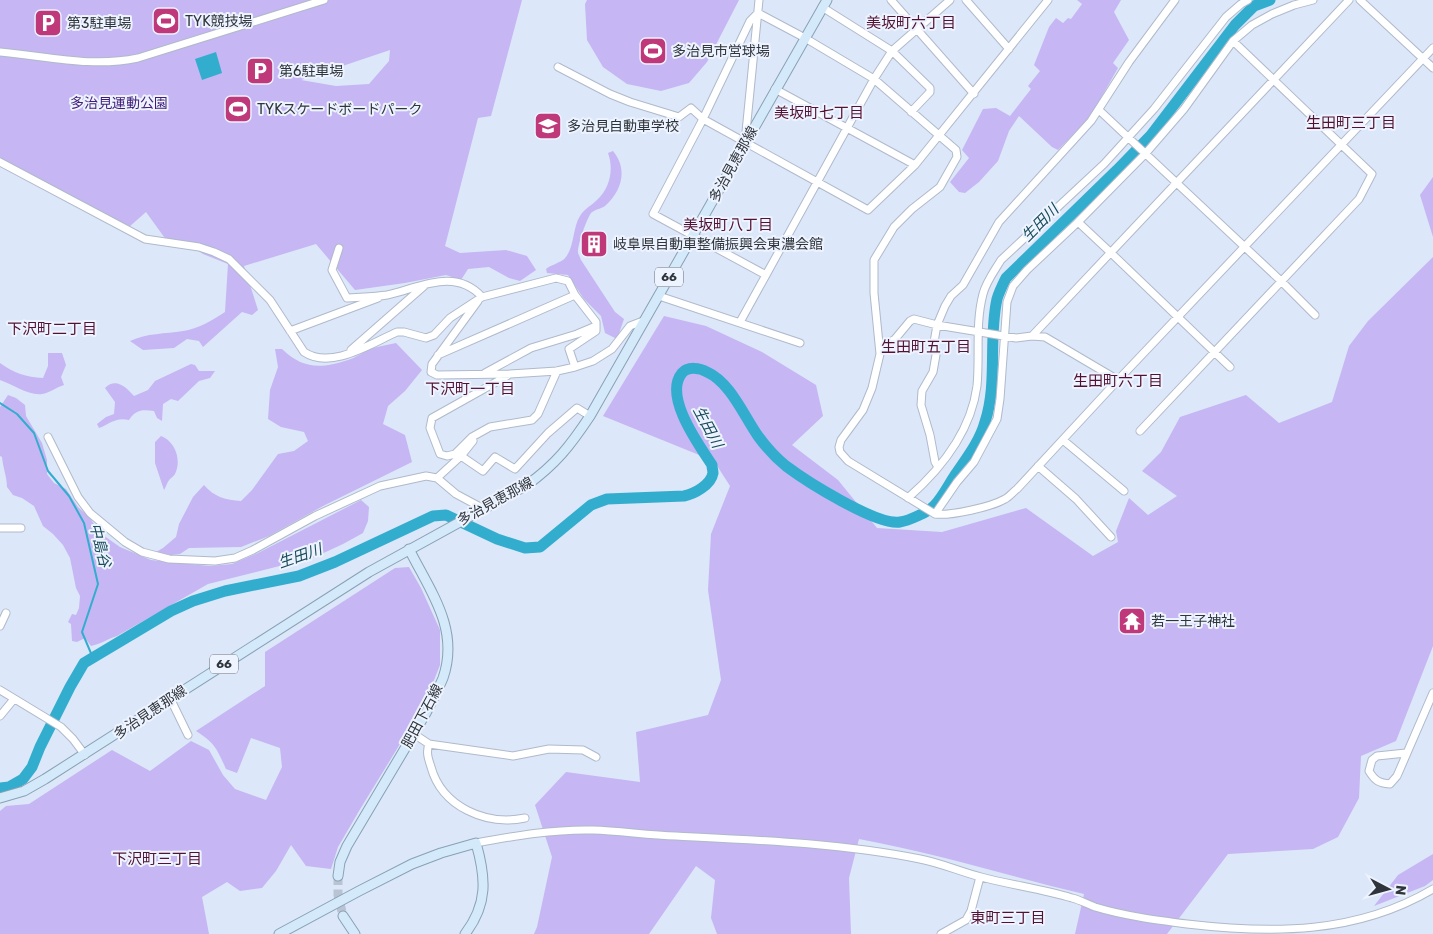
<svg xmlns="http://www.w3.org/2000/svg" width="1433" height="934" font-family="Rubik,'Noto Sans JP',sans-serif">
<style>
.green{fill:#c6b6f3;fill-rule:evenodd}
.water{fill:#33adce}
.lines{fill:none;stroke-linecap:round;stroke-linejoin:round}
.stream{stroke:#33adce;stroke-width:2}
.river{stroke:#33adce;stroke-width:11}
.major-tunnel{stroke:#bac3d3;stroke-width:9;stroke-dasharray:9 4.5;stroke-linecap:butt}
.minor-casing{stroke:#afbaca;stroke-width:9}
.major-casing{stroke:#88a1b5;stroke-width:11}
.minor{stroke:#fff;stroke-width:7}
.major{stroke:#d4eafa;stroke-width:9}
.labels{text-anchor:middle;stroke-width:4;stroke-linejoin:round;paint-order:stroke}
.shield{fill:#edf4ff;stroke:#696e76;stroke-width:1}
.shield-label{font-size:12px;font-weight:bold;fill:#30343b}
.poi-label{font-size:14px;fill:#30343b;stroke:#edf4ff;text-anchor:start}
.park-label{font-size:14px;fill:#421d77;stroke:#edf4ff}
.street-label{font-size:14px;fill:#30343b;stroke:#edf4ff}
.neighbourhood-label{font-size:15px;fill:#531232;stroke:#edf4ff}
.water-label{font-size:15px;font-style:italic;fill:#194b59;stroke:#edf4ff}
</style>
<rect width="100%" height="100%" fill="#dce7f9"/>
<path class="green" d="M0,0h522l-31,116 -13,2 -33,128 15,7 46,-3 21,6 9,14 -16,11 -11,-3 -20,-11 -21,2 -7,11 -15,-5 -41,8 -50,7 -39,-46 -72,22 14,44 -6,5 -10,-3 -39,35 -4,-6 -12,-2 -13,9 -31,2 -13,-9c17,-8 35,-7 53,-10 15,-2 30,-11 42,-19l3,-48 -25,-10 -14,-10 -22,-3 -21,-29 -17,15 -129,-69zM390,50l-1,11 -20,23 -33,2 -35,-6z
M587,0h152l-32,62 -18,21 -28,8 -34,-7 -24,-17 -16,-27 -2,-36z
M1077,0h44l-7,12 15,28 -16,23 5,5 -28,49 -32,33 -6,-3 -33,-31 -10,15 -11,30 -19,21 -14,11 -6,-1 -9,-10 19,-24 -7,-8 21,-41 13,-1 14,8 21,-27 -3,-3 12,-15 -6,-6 15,-38 7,-9 7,5 5,-5 3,1 11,-15z
M613,151c15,18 9,40 -8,55 -4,3 -10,3 -14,7 -4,5 -14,33 -13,40 1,2 2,5 3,7l34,52 9,7 -7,20 -12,-6 -4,-17 -17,-17 -16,-24 -21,-2 -1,-4c5,-4 13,-6 17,-9 12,-10 9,-32 17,-44 4,-7 12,-11 17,-16 13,-12 17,-31 11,-47z
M1433,177v60l-13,-42z
M1433,257v389l-37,95 -35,15 -2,42 -21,39 -25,12 -85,5 -61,80h-92l9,-40c-75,-18 -149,-41 -225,-55l-10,39 2,56h-134l-6,-16 4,-38 -19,-14 -47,68h-115l3,-7 15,-70 -17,-52 31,-33 74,10 -4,-50 72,-17 13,-35 -13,-90 3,-56 19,-48 -16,-25 -111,-45 61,-100 42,10 56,26 54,33 7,31 -31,29 46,35 39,48 65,4 84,-24 67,48 25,-14 -2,-11 13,-33 19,17 29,-19 -35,-25 19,-19 19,-35 66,-22 33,28 53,-21 17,-56 19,-25z
M396,343l26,27 -17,21 -17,15 -5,18 22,11 7,27 -87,43 -56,31 -28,11 -52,1 -9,6 -9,1 -15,-3 7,-4 13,-11 3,-13 14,-27 11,-12c10,12 22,15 37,16l11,-11 26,-36 16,-3 14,-10 -4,-9 -23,-5 -13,-8 2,-29 8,-23 -3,-18h7c21,20 38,20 66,11 8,-2 16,-9 25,-12 7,-2 15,-3 23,-5z
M48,353h14l4,12 -5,12 3,8c-7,2 -15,8 -22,9 -13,2 -30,-10 -42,-14v-17c14,10 26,14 43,15l5,-12z
M191,364l4,1 4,6h16l-5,7 -11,3 -21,20 -7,-2 -8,5 -1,17 -5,-3 -3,-7c-12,-2 -19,-1 -25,9 -14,-3 -19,4 -30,8l-2,-4 9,-7 8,-3 1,-12 -10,-14c11,-11 21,-1 29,8l14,-6 7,-9z
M8,395l8,3 9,7 1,11 16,27 5,17v14l7,9 12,6 12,18 12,11 10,15 20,14 31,13 59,6 22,-2 26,-11 103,-53 8,7 -1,14 -5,12 -20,11 -28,13 -107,27 -91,52c-10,3 -16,8 -26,10l-6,-8 -8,4 -5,-1 -1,-17 -3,-2 4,-8 4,1 3,-7 1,-12 -4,-8 -6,-30 -7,-13 -10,-11 -10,-8 -9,-20 -12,-8 -9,-3 -6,-8c0,-10 -4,-19 -5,-30l-2,-1v-49z
M161,436c14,5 21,24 14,38 -1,2 -3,3 -5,5 -3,3 -4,8 -6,11l-9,-27v-21z
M409,567l12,21 19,42v35l-15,38 -66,108 -21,36 -7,22 -25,-3 -15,-21 -15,26 -14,17 -22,3 -13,-9 -25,15 7,37h-209v-123l6,-5 23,-2 83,-54 38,21 41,-30 18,9 14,25 12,14 31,11 16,-33 -2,-19 -29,-10 -14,35 -11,-4c-9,-20 -11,-26 -30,-38l69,-45v-34l130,-84z
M1433,854v26l-8,6 -51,20 24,-31z"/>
<path class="water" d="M216,52l6,21 -20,7 -7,-21z"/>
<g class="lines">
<path class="stream" d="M0,403l17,11 17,19 14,38 21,25 15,27 14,61 -16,48 11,26"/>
<path class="river" d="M0,788l9,-1 14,-8 9,-12 8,-20 30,-60 14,-24 87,-52 22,-10 32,-10 74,-15 36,-14 98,-46 13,-1 51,24 28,9 15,-1 51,-42 16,-6 77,-3c10,-2 27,-11 29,-23 0,-2 -1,-5 -1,-8 -13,-20 -49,-69 -30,-92 6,-7 18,-5 25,-1 23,10 37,44 51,64 8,11 18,22 28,30 20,15 91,60 114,56 8,-1 28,-10 34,-16 8,-8 15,-22 21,-31 11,-16 25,-34 30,-53 13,-39 3,-83 12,-123 2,-7 6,-15 9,-21l111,-108 34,-35 84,-110 19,-19 16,-6"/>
<path class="major-tunnel" d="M338,876v19l5,21"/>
<g class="minor-casing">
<path id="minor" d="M891,0l83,94
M950,0l-58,51 -18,28 -108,196 -113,-61 50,-95 47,-98 8,-8 47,25 69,41 82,71 1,7 -17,30 -28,22 -18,18 -20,33v33l6,61 -8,34 -9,22 -22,30 -2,7 1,5 8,9 87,53c16,2 56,-7 70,-15 4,-2 8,-7 12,-10l101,-109 315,-332
M966,0l43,49
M1360,0l73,68
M822,7l70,44 38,37v4l-19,20
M0,52c47,4 91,16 138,6l186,-58
M558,67l52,27 20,8 49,15 12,-9 12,11 165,91 47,-45 133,-165
M775,89l140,76
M1099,110l182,171 34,34
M745,142l14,-142
M0,162l145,77 54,8 15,5 15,7 41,41 34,52c27,18 66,-8 93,-20h7l22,6 8,-3 16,-17 32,-21 74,-19 12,3 7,14 21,27v9l-27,18 6,18
M1078,222l32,30 120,115
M339,248l-7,22 15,28c13,-1 27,-1 40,-3 32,-7 68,-28 95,2
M659,296l141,47
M478,301l-46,63 -1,8 6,3 73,-1 47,-3 18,-4 18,-6 19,-12 18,-23 13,-5
M740,322l26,-47
M290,331l88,-33
M1032,336l317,-336
M880,345l10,-3 5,-3 15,-18 4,-2 23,6 79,13 16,-2 13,1 73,43
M351,350l73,-64
M438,355l137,-60
M485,373l46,-25 46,-14 19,-8
M507,376l-75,42 -2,10 10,26 7,2 8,-2 17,-17 18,-10 42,-7 6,-6 19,-43
M1140,431l219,-232 13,-25 -139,-133
M48,437l30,60 12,16 35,29 17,10 27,7 46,2 20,-3 18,-8 62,-34 65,-30 46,-10 11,2 19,16 28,15
M1063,440l61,51
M461,456l22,15 12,-14 20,12 33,-36 29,-25 13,8
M1038,466l38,33 35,38
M938,467l-3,-5 -5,-27 -9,-30 1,-14 11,-19 3,-17 -2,-13 3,-17 8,-19 6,-10 12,-11 36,-63 92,-101 38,-59 46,-62
M437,478l24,-22 12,-15
M908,498c33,-29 63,-67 69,-112 3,-30 -2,-62 6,-92 3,-12 12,-24 18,-34l103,-96 50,-55 72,-92 15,-13 7,-4
M935,514l22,-32 17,-20 23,-43 3,-20 7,-97 6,-16 14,-16 51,-48 68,-69 38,-44 49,-68 19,-16 20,-11 22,-9 19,-5
M0,528h21
M0,626l6,-13
M0,690l61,37 12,12 12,16
M170,698l18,37
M0,716l14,-17
M414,734l15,10 84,12 36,-7 34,1 13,7
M429,744c-3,8 -1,14 2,23 11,40 55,59 94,51
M1406,753l-29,3 -5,4 -3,11c6,10 10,12 21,13l7,-8 36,-83
M476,843c38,-7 78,-14 117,-13 27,1 55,5 83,6 81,4 164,7 244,23 21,4 41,13 61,18 30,8 62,12 91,21 8,2 15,6 23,9 30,9 61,13 92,17 86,10 170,10 246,-35
M941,934l25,-14 5,-9 9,-34"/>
</g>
<g class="major-casing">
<path id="major" d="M0,798l24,-7 21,-12 324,-207 158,-87c29,-21 43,-39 63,-69l237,-416
M338,876l2,-14 7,-16 79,-133c6,-12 12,-23 17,-35 17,-49 -13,-87 -34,-129
M343,916l12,18
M279,934l80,-43 53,-27 29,-11 35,-10c10,35 12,61 -11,91"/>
</g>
<use href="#minor" class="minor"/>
<use href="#major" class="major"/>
</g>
<defs>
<g id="stadium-square" transform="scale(1.4375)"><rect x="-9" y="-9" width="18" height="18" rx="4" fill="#be387a" stroke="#edf4ff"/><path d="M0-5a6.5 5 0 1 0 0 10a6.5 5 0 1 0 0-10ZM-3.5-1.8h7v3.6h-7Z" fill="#fff"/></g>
<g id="parking-square" transform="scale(1.4375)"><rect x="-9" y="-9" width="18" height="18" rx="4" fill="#be387a" stroke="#edf4ff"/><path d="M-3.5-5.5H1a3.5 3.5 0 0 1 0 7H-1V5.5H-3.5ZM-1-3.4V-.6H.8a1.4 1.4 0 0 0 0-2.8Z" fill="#fff"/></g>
<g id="school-square" transform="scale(1.4375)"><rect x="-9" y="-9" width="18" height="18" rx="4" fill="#be387a" stroke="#edf4ff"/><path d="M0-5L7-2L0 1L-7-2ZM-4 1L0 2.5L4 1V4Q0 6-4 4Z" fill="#fff"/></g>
<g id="building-square" transform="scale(1.4375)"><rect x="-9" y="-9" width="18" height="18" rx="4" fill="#be387a" stroke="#edf4ff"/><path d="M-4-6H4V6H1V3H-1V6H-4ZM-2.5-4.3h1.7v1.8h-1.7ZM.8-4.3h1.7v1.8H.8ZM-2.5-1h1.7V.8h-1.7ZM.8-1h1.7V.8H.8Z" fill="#fff"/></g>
<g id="temple-square" transform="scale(1.4375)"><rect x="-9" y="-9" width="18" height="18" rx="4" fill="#be387a" stroke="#edf4ff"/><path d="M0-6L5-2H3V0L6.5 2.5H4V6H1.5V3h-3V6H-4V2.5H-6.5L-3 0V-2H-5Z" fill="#fff"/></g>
</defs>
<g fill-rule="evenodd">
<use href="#stadium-square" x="166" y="21"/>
<use href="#parking-square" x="48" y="23"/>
<use href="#stadium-square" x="653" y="51"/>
<use href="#parking-square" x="260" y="71"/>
<use href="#stadium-square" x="238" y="109"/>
<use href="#school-square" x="548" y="126"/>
<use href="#building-square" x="594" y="244"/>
<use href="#temple-square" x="1132" y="621"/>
</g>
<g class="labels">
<g class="shield">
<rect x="655" y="267.5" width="28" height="19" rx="4"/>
<rect x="210" y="654.5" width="28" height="19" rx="4"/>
</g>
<g class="shield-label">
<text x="669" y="281">66</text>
<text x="224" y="668">66</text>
</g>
<g class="poi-label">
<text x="185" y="26">TYK競技場</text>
<text x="67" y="28">第3駐車場</text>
<text x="672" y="56">多治見市営球場</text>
<text x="279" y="76">第6駐車場</text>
<text x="257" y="114">TYKスケードボードパーク</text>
<text x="567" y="131">多治見自動車学校</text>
<text x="613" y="249">岐阜県自動車整備振興会東濃会館</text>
<text x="1151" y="626">若一王子神社</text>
</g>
<g class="park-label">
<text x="119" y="108">多治見運動公園</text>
</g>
<g class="street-label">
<text transform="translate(733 164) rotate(-61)" y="5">多治見恵那線</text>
<text transform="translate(495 501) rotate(-29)" y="5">多治見恵那線</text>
<text transform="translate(150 712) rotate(-34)" y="5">多治見恵那線</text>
<text transform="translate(422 716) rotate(-62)" y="5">肥田下石線</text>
</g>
<g class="neighbourhood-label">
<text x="911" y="28">美坂町六丁目</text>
<text x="819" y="118">美坂町七丁目</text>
<text x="1351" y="128">生田町三丁目</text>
<text x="728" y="230">美坂町八丁目</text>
<text x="52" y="334">下沢町二丁目</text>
<text x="926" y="352">生田町五丁目</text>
<text x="1118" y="386">生田町六丁目</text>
<text x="470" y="394">下沢町一丁目</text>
<text x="157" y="864">下沢町三丁目</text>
<text x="1008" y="923">東町三丁目</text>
</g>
<g class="water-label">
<text transform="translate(1040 223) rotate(-45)" y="5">生田川</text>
<text transform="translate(708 427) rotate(62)" y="5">生田川</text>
<text transform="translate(100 545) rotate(76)" y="5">中島谷</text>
<text transform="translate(300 556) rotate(-19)" y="5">生田川</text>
</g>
</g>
<g transform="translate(1388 889) rotate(96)" stroke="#edf4ff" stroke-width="4" paint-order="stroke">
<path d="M0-4L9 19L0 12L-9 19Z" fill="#30343b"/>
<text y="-8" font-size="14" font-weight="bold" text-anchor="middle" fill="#30343b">N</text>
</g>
</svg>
